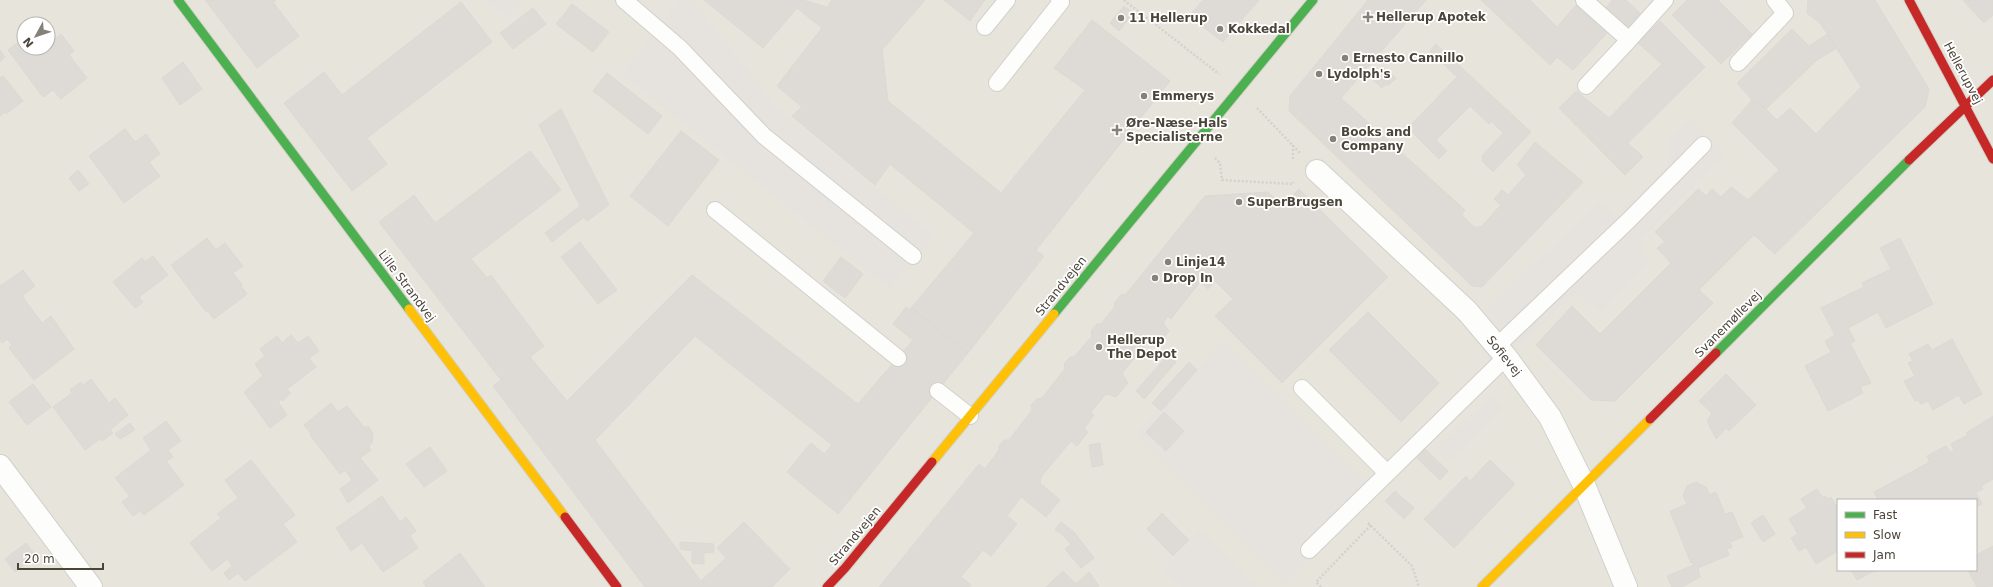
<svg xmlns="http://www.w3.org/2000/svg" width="1993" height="587" font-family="'DejaVu Sans',sans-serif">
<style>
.residential{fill:#e7e4dc;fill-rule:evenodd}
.parking{fill:#e6e3df}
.building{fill:#dedbd6;stroke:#dcd9d4}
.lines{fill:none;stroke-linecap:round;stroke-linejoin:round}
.lane-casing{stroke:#d2d0cb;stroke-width:18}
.street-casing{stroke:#d2d0cb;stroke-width:24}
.fast-casing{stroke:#d3cfc5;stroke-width:11}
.slow-casing{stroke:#d3cfc5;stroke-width:11}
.jam-casing{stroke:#d3cfc5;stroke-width:11}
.path{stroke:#d3d2cc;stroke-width:2.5;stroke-dasharray:2 2;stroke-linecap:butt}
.lane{stroke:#fdfdfc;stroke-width:16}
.street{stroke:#fdfdfc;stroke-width:22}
.fast{stroke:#4caf50;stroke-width:9}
.slow{stroke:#ffc107;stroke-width:9}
.jam{stroke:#c62828;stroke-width:9}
.poi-dot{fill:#868178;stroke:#fff;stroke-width:1.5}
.labels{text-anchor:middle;stroke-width:3.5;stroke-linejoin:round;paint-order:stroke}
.poi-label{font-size:12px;font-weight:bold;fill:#4b4439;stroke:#fff;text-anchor:start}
.street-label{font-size:12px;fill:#4b4439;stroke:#fff}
</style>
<rect width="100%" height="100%" fill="#f4f2ee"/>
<path class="residential" d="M0,0h1993v587h-1993zM24,24h24v24h-24zM1838,500h138v70h-138z"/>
<path class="parking" d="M485,0h39l-16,19z
M679,0h14l85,108 156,127 -44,54 -269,-215z
M1689,118l36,37 -83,84 6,24 -47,50 -24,-21 -57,54 -34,-36 114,-109 16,15 51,-51v-24z
M1225,340l152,153 -92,92 -150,-151z
M1492,396l12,13 -57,54 -12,-13z
M1200,529l57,58h-78l-17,-17z"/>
<path class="building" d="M205,0h71l-3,2 26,34 -42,32z
M704,0h99l24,7 5,-7h93l-43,50 6,51 113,92 84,-103 -31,-22 38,-48 78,61 -134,169 8,6 -76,97 -57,-45 63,-75 -84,-69 -15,21 -83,-69 10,-9 -25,-21 45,-58 -25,-20 -34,40z
M944,0h41l-15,21z
M1203,0h56l-36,42 -34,-26z
M1368,0h58l-85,98 124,112 -3,5 12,12h7l20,-22 -7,-6 8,-9 6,5 18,-20 -9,-10 18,-23 48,40 -101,105 -10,-1 -183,-175 1,-15z
M1481,0h49l27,27 19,-22 31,28 -34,37 -16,-13 -7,8z
M1612,0h14l14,13 -13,15 -21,-20z
M1687,0h31l34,34 -31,30 -49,-49z
M1808,0h67l54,89 -4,18 -150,147 -21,-19 -55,55 14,13 -98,98 -24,-1 -55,-55 36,-39 28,28 71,-71 -14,-15 8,-6 -10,-10 43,-43 8,7 6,-7 9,8 10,-10 17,13 31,-30 -47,-47 20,-23 14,9 11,11 13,-12 26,26 45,-47 -40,-63 -14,-11z
M1963,0h30v15l-9,8z
M461,2l31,40 -125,96 20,26 -35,27 -68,-88 40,-31 18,23z
M572,4l37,28 -16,20 -37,-28z
M1124,6l9,7 -14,18 -9,-8z
M533,8l13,16 -33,25 -13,-16z
M1660,21l45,46 -77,76 15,14 -18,18 -66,-67 17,-17 33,27 53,-54 -24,-21z
M48,27l8,11 5,-4 13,17 -5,4 18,23 -26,21 -8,-9 -10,7 -35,-47 16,-12v10h24z
M1792,29l17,17 19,-12 9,14 -20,12 -51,49 -14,-9 -15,-17z
M1436,44l95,88 -38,40 -10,-10 -1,-6 21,-23 -12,-12 -2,3 -19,-18 -34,34 11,11 -8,8 -31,-31 49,-51 -27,-26z
M0,50l5,7 -5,5z
M183,62l19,27 -22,16 -18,-27z
M1384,69l12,9 -8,8 -2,-2 -4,4 -9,-8z
M607,73l55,43 -14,18 -55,-43z
M3,76l20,25 -17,13 -1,-2 -5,4v-38z
M561,109l48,96 -22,16 -3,-4 -32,25 -7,-9 35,-27 -41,-81z
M125,129l10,13 11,-8 14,20 -11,8 11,14 -36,27 -35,-47z
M681,131l38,29 -51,66 -38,-30z
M530,151l31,39 -90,69 16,19 4,-3 53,71 -43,34 -122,-158 35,-27 21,28z
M78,170l11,14 -10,7 -10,-13z
M1299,189l89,88 -106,106 -67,-67 18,-17 -18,-18 -7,8 -8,-7 -29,37 -3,-3 -5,7 6,8 -11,14 -10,-3 -26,31 6,10 -12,14 -10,-3 -15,18 3,3 -10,14 4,3 -11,14 -6,-5 -30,36 -1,6 20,17 -14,17 -25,-20 -14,19 10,8 -26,32 -8,-6 -22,27 10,8 -2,2h-90l100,-123 6,5 14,-19v-4l5,-6h5l23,-30 -1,-5 6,-6 5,-1 23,-29 -1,-5 6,-7h4l18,-21 -1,-5 6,-7h4l13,-16 1,-6 6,-7 5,-1 79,-98 63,-4 15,14z
M207,238l9,12 9,-7 18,23 -10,7 9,11 -1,2 6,8 -33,25 -6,-8 -2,1 -35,-47z
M1900,238l33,66 -47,24 -8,-16 -30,16 7,13 -5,2 21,40 -11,4 3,6 -35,18 -23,-45 26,-14 -6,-11 10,-6 -14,-27 43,-21 -2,-4 29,-14 -11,-21z
M580,242l37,48 -19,14 -37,-47z
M153,256l15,19 -29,22 4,5 -8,6 -22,-26 29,-24 3,4z
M841,257l22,17 -18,24 -22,-17z
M23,270l12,16 -13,10 20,27 9,-7 23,33 -40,31 -25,-32 3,-3 -5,-6 -5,4 -2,-3v-54z
M692,275l166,129 55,-64 -20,-16 13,-17 4,3 1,-2 57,45 -130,161 -51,-42 24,-29 13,11 8,-9 -137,-109 -100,104 106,141 25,-23 -9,-10 27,-26 46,47 -18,18h-127l-152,-201 37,-29 37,44z
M1368,312l71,71 -38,39 -72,-72z
M291,335l7,8 10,-7 11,15 -10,7 7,9 -29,22 4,4 -8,8 -1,-2 -4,3 9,13 -17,13 -26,-36 19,-16 -8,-12 10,-8 -5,-7 17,-13 5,7z
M1952,339l30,55 -18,10 -5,-9 -26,15 -5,-9 -7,3 -3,-4 -3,1 -11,-20 11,-5 -7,-13 5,-2 -4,-7 19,-10 4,6z
M1168,355l8,7 -32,37 -8,-8z
M1189,362l8,8 -36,41 -9,-8z
M1726,374l30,31 -27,26 -3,-3 -10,11 -9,-18 5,-8 -13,-12z
M91,379l18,24 6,-5 13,17 -18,15 3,3 -11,8 -2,-2 -15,11 -32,-43 19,-14 -2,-3 11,-8 2,3z
M33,384l18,23 -24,18 -18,-23z
M331,403l7,9 9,-6 17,21h5l4,7 -1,9 -3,3 2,4 -11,8 18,22 -30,23 -8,-14 12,-9 -7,-10 -5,4 -30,-39 1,-1 -7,-9z
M1164,412l20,19 -18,20 -20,-19z
M1993,416v63l-12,7 2,3 -10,5h4l5,10 -6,3v-7h-98l-4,-8 56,-30 -3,-6 19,-10 4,6 4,-2 -3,-6 17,-9 -2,-2z
M166,421l15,20 -13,9 5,7 -7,4 18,24 -40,30 -4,-4 -7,5 -11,-14 8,-6 -15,-18 36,-28 -8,-12z
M130,423l5,7 -15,9 -5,-5z
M1100,443l3,22 -11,2 -3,-22z
M430,447l17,24 -23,16 -18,-23z
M1425,449l23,22 -8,9 -23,-22z
M251,460l44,55 -12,9 14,18 -52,39 -7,-8 -9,7 -5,-7 8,-7 -5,-7 -15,12 -22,-28 31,-25 -4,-4 21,-16 -13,-18z
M1490,460l25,24 -61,64 -30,-29 42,-43 4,5z
M1696,482l10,5 4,8 6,-3 9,22 7,-2 11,25 -13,5 2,5 -5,2 2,6 -31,13 2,9 -18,10h-10l-5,-11 27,-11 -1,-2h-2l-21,-52 17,-7 -4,-8 4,-10z
M1817,489l6,9 2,-2 2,3 4,-2 7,13v41l-22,13 -10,-17 -7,4 -8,-13 7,-4 -9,-15 18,-11 -6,-9z
M1395,491l19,17 -10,11 -19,-18z
M382,496l18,26 6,-5 10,14 -6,5 8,12 -35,24 -21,-29 -11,8 -15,-23z
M1162,513l27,27 -16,16 -26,-27z
M1763,515l12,19 -12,8 -12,-19z
M1061,522l13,10 20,26 -13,10 -16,-19 6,-5 -9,-10 -7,-4z
M680,542l34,2v8l-10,1v11l-12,-1v-12l-12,-2z
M26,543l10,13 -21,16 -10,-13z
M1993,546v40l-16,1 -9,-17h8v-15z
M460,553l25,34h-59l-3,-5z
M1851,570h25l-19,10z
M1063,571l13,13 13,-12 10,14 -2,1h-51z"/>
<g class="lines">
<g class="lane-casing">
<path id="lane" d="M624,0l56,48 84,88 149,120
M1584,0l45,40 36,-40
M985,27l22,-27
M1738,63l47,-50 -10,-13
M997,83l64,-81 -2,-2
M1586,86l43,-46
M715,210l183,148
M1497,346l133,-127 73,-74
M1302,388l85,85
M938,391l32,25
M1309,550l197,-193"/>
</g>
<g class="street-casing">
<path id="street" d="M1317,171l150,140 39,46 44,60 34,68 42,102
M0,466l91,121"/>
</g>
<g class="fast-casing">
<path id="fast" d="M178,0l231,309
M1054,314l259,-314
M1716,353l193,-193"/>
</g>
<g class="slow-casing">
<path id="slow" d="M409,309l156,208
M932,462l122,-148
M1482,587l168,-168"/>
</g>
<g class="jam-casing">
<path id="jam" d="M1909,0l84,159
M1909,160l84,-80
M1650,419l66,-66
M565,517l52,70
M827,587l18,-19 87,-106"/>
</g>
<path class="path" d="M1124,0l95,74
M1257,108l43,45
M1293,145v16
M1215,158l5,5 2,17 71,4v-2
M1368,523l44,43 7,21
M1321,587l-5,-5 55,-57"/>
<use href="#lane" class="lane"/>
<use href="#street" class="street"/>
<use href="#fast" class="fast"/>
<use href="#slow" class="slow"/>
<use href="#jam" class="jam"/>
</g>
<g class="poi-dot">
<path d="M1366 11h4v4h4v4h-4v4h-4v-4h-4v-4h4z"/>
<circle cx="1121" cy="18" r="4"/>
<circle cx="1220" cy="29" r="4"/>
<circle cx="1345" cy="58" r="4"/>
<circle cx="1319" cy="74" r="4"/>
<circle cx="1144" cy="96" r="4"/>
<path d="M1115 124h4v4h4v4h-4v4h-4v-4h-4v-4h4z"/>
<circle cx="1333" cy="139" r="4"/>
<circle cx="1239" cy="202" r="4"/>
<circle cx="1168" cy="262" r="4"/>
<circle cx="1155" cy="278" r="4"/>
<circle cx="1099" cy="347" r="4"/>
</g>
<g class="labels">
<g class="poi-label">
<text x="1376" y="21">Hellerup Apotek</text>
<text x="1129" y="22">11 Hellerup</text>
<text x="1228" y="33">Kokkedal</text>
<text x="1353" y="62">Ernesto Cannillo</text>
<text x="1327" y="78">Lydolph's</text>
<text x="1152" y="100">Emmerys</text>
<text x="1126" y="127">Øre-Næse-Hals<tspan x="1126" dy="14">Specialisterne</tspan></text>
<text x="1341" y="136">Books and<tspan x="1341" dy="14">Company</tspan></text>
<text x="1247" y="206">SuperBrugsen</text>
<text x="1176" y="266">Linje14</text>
<text x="1163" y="282">Drop In</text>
<text x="1107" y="344">Hellerup<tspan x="1107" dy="14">The Depot</tspan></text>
</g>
<g class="street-label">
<text transform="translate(1963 73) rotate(62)" y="4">Hellerupvej</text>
<text transform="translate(407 286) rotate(53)" y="4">Lille Strandvej</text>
<text transform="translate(1061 286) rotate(-51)" y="4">Strandvejen</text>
<text transform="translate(1728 324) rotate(-45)" y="4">Svanemøllevej</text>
<text transform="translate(1504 356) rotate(51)" y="4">Sofievej</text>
<text transform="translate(855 536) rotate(-50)" y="4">Strandvejen</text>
</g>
</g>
<rect x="1837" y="499" width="140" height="72" fill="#ffffff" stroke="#b7b4b0"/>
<rect x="1845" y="512" width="20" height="6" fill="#4caf50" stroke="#b7b4b0"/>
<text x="1873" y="519" font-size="12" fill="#4b4439">Fast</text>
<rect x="1845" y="532" width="20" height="6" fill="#ffc107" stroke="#b7b4b0"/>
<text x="1873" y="539" font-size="12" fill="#4b4439">Slow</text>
<rect x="1845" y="552" width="20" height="6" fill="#c62828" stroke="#b7b4b0"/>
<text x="1873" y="559" font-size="12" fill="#4b4439">Jam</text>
<g transform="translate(36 36) rotate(230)"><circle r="19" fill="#ffffff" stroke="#b7b4b0"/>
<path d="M0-3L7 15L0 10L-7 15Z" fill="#868178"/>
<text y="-6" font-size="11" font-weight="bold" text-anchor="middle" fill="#4b4439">N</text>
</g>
<path d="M18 563v6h85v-6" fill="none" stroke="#4b4439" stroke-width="2"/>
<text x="24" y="563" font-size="12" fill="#4b4439" stroke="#ffffff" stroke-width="3" paint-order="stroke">20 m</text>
</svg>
